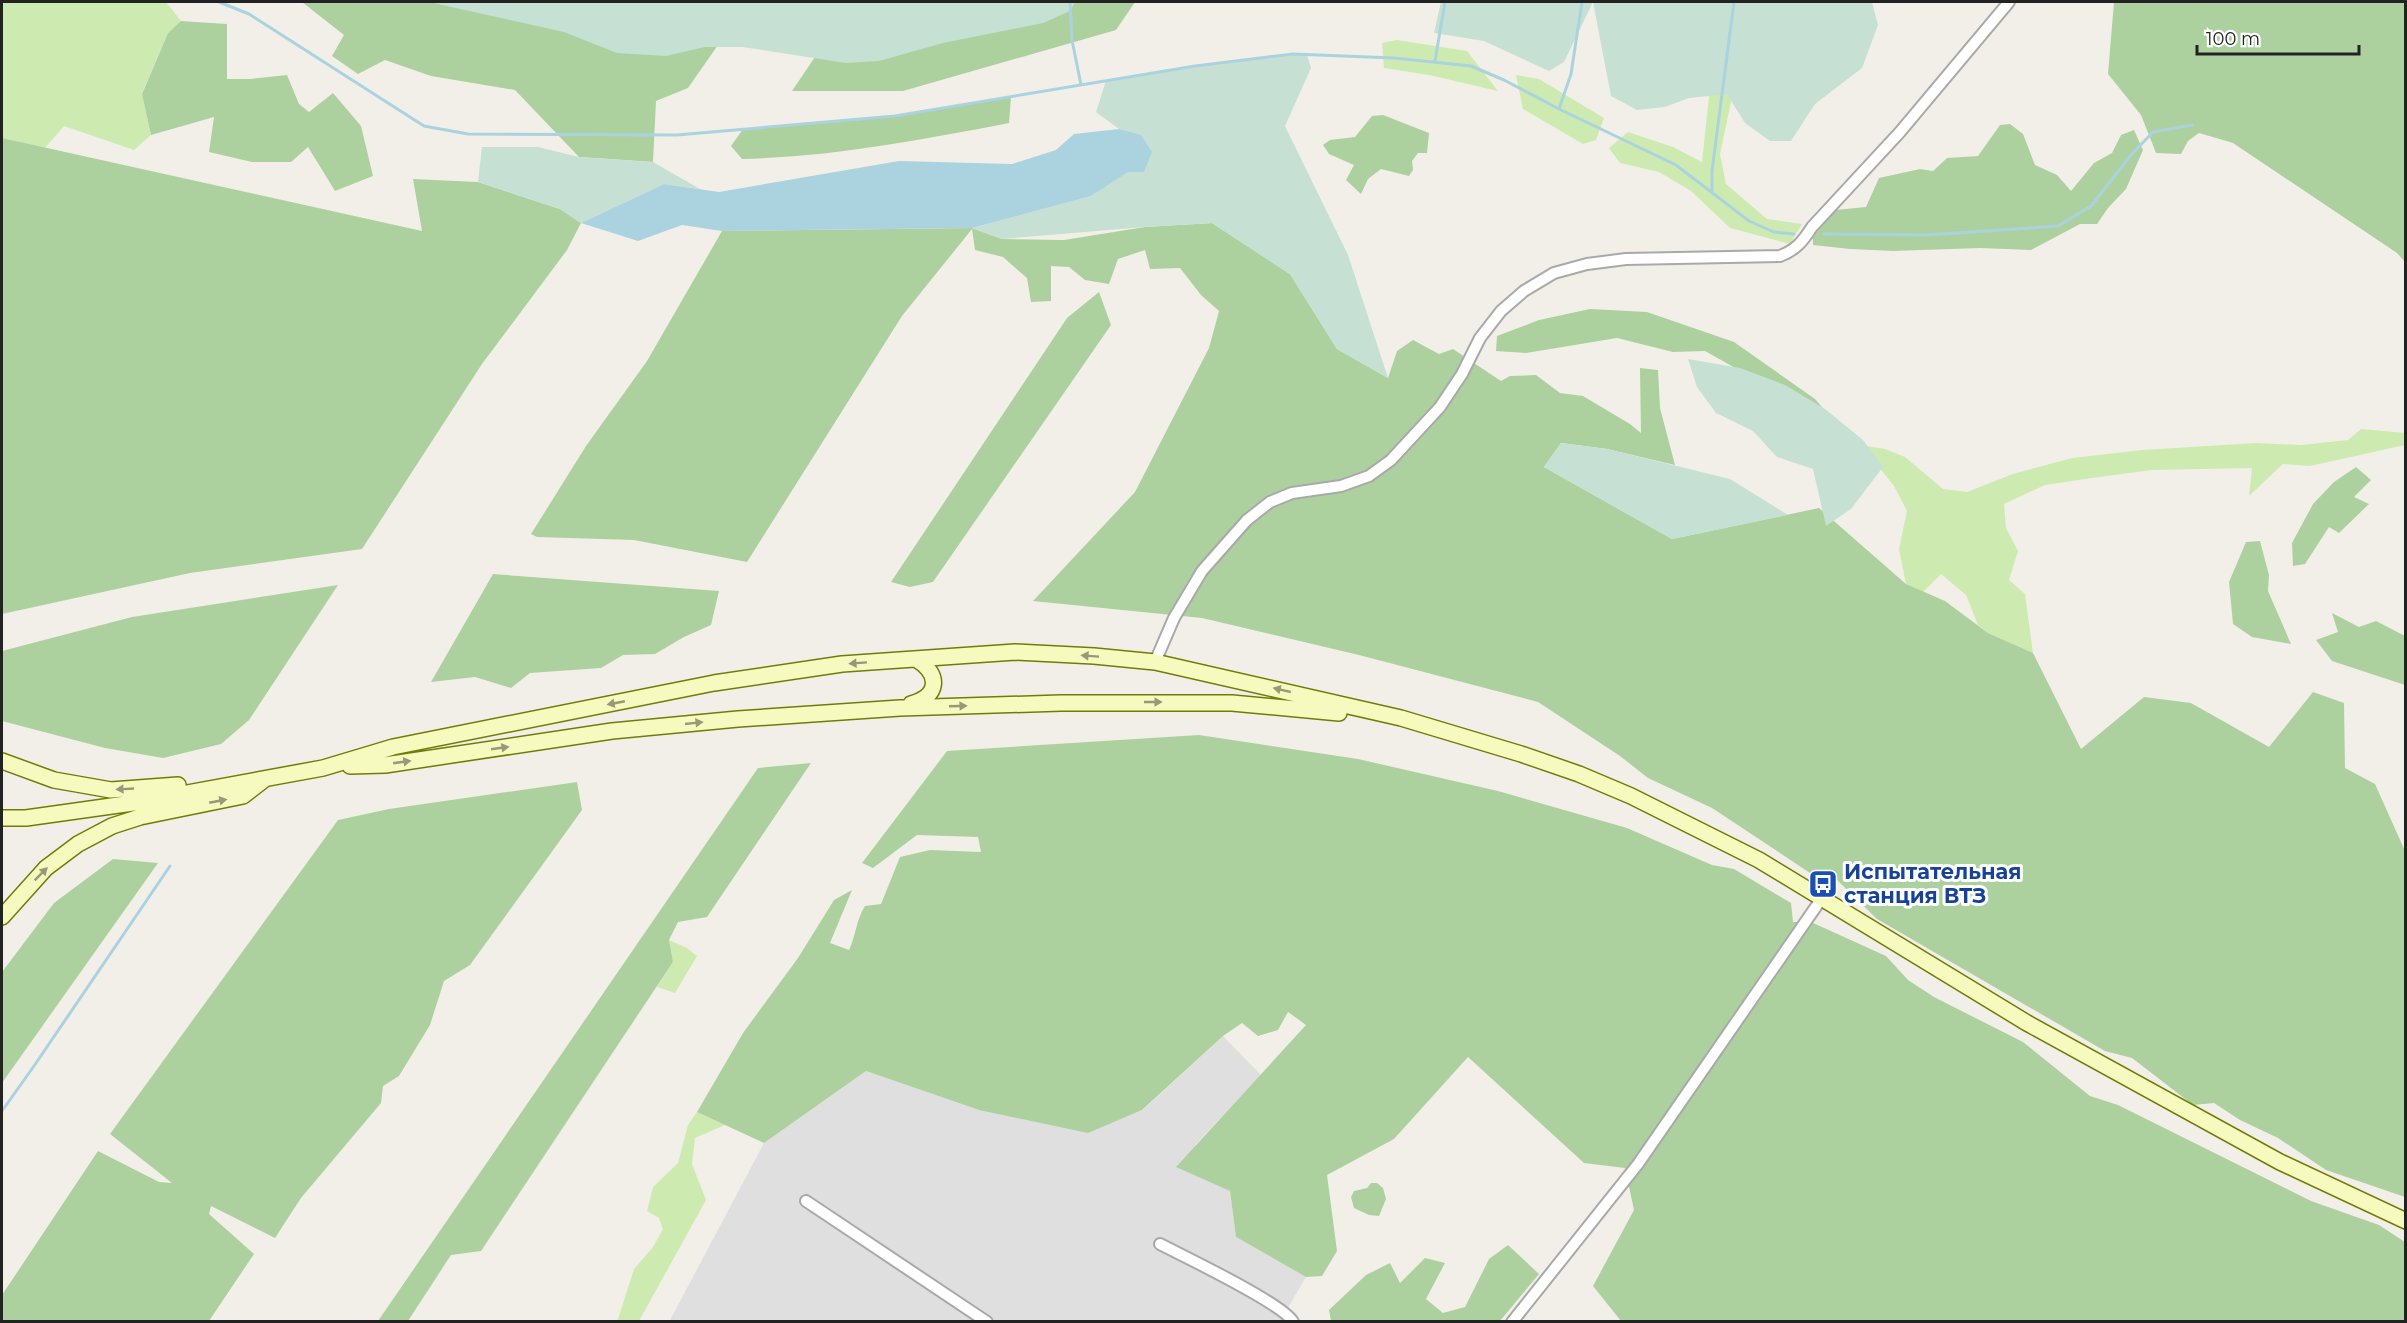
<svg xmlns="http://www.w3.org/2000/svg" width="2407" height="1323" font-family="Montserrat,sans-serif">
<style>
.residential{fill:#e0dfdf}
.grass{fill:#cdebb0}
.forest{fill:#add19e}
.wetland{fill:#c6e0d4}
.water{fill:#aad3df}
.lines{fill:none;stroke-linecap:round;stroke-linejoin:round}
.stream{stroke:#aad3df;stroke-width:3}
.minor-casing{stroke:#a9a9a9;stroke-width:14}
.secondary-casing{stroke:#707d05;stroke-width:18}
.minor{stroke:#fff;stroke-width:10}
.secondary{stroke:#f7fabf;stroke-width:15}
.oneway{fill:#979978}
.labels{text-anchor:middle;stroke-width:6;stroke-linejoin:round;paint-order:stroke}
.transit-label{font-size:21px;font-weight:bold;fill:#164399;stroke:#fff;text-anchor:start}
</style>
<rect width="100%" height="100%" fill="#f2efe9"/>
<path class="residential" d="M1223,1036l38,39 -66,70 35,46 6,46 70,40 -26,44 -611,1 95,-179 102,-72 113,39 143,8 21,-8z"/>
<path class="grass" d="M2,2h164l15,19 -13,12 -26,60 9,42 -17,15 -70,-24 -19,22 -43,-10z
M1397,40l70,11 31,40 -69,-16 -45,-7 -2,-25z
M1516,75l23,4 65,39 -8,22 -13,4 -60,-35z
M1710,87l24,1 -14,66 6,30 41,35 35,5 -12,20 -60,-16 -39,-37 -32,-19 -39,-9 -11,-15 19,-16 45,15 29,15z
M2361,429l45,4 -1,12 -95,21 -27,-2 -34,32 3,-28 -100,2 -60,8 -47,7 -41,19 2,24 12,23 -9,29 16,14 8,59 -45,-20 -10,-8 -12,-30 -25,-21 -18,18 -17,-8 -7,-35 8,-38 -13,-25 -33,-41 24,4 20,8 38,32 24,3 46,-18 59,-16 70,-8 114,-7 45,2 47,-5z
M669,940l18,8 10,8 -22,37 -18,-6 16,-25z
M697,1112l28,13 -30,13 -3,26 14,36 -67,121 -22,1 17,-53 19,-22 10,-18 -4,-11 -12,-7 6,-24 25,-24 10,-38z"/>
<path class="forest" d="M302,2h446l-60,86 -32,13 -3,61 -74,-5 -64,-67 -84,-14 -46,-16 -27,14 -26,-18 12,-21z
M852,2h283l-19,28 -213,61h-111z
M2114,2h291v260l-8,-9 -164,-110 -34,-10 -11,8 -7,13 -25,-1 -15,-38 -33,-41z
M181,21l46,3v55h23l37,-4 12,29 10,8 24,-19 28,33 12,50 -38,15 -27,-44 -17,15h-39l-43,-10 5,-35 -63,18 -9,-41 26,-61z
M1011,97l-2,26c-88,17 -177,34 -267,36l-11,-13 12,-17 152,-13z
M1383,115l46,18 -2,20h-9l-6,8 1,9 -4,6 -28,-7 -13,10 -7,15 -15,-14 8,-15 -25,-11 -6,-9 7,-5 25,-3 17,-21z
M2010,124l13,10 12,31 22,10 14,16 23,-28 18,-10 9,-18 13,-5 9,20 -17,39 -18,19 -11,16h-17l-49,26 -51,-2 -87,3 -43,-2 -37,-4v-8l22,-27 31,-3 13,-29 41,-9 13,2 14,-13 31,-2 22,-31z
M2,138l420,93 -9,-52 65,3 82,27 21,14 -14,27 -85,114 -120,185 -172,24 -188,41z
M1212,223l78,51 47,75 51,29 9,-27 16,-11 26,14 14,-5 48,32 9,-5 26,-1 24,18 23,3 47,28 11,9 -1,-65 18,2 2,38 15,57 -68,-16 -46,-6 -17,24 128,72 147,-31 87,76 39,17 43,32 45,20 48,96 63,-52 47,6 78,44 44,-55 31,11 1,65 30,16 30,67v346l-79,-27 -48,-32 -38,-18 -26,-17 -21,2 -61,-47 -27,-7 -228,-132 -43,-42 -21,-2 -101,-67 -64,-30 -28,-22 -82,-54 -179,-47 -157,-37 -169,-17 102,-109 74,-144 10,-37 -18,-16 -21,-27 -30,1 -5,-19 -27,9 -9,25 -24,-4 -16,-13 -18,-1v35l-20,1 -4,-24 -24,-21 -28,-7 -3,-21 -70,87 -155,246 -113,-22 -97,-3 -6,-3 55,-88 61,-85 75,-130 250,-3 30,11 62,1 81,-13z
M1099,292l12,33 -178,257 -23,5 -19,-5 176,-264z
M1590,309l57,3 87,30 81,57 23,27 -133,-75 -32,1 -56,-14 -91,15 -30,-2 1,-15 42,-16z
M2356,467l15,13 -17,17 15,7 -30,29 -10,-6 -24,37 -12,2 -1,-23 21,-39 21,-22z
M2260,541l9,34 -1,16 23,53 -39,-7 -19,-13 -4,-42 17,-40z
M493,574l226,17 -8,34 -27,12 -29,17 -32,1 -22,13 -71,5 -19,15 -36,-11 -44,5z
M338,585l-89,135 -28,24 -58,14 -58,-10 -103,-27v-70l130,-34z
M2332,613l27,14 17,-6 29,15v49l-73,-24 -16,-21 22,-8z
M1199,735l159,24 140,32 129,37 85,37 22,4 57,34 2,19h18l75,34 22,24 26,17 89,45 67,54 28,9 193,96 68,24 26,17v79h-784l-28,-35 41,-76 -9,-42 -41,-5 -116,-106 -74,82 -67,36 10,76 -15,25 -16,1 -70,-40 -6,-46 -54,-24 130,-142 -18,-13 -10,18 -20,6 -16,-13 -19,13 -81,74 -54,23 -109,-23 -113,-39 -102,72 -67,-31 46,-79 55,-75 36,-58 18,-10 -22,53 19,7c7,-15 7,-30 16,-44l16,-2 19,-47 30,-7 51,2 -3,-15 -61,-2 -44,33 -11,-5 85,-112z
M811,763l-104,154 -29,5 -9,18 4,22 -192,289 -30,4 -43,66h-30l380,-553z
M577,782l5,28 -112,155 -26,16 -14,44 -31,51 -16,10 -2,17 -80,95 -26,40 -64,-32 -2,8 45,40 -45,67h-207v-26l96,-144 61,31 13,1 -62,-49 228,-314 51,-11z
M113,859l45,4 -156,220v-111l52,-69z
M1371,1183h6l6,5 3,11 -7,17 -10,-1 -15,-7 -3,-11 3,-6 13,-3z
M1508,1245l31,29 -39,47h-169l-2,-11 37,-35 24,-12 10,20 25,-25 20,5 -19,36 17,14 22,-6 24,-48z"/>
<path class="wetland" d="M429,2h646l-5,9 -27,12 -100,20 -64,18 -33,2 -103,-16h-38l-39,9 -49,-3 -53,-21z
M1441,2h431l6,23 -16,43 -47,36 -24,37h-21l-25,-18 -18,-29 -38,4 -24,9 -28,3 -26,-14 -18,-94 -29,60 -15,9 -65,-30 -50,-8z
M1293,54l14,1 4,13 -26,58 63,129 40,123 -51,-29 -47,-75 -78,-51 -67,4 -143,12 -30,-11 119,-32 37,-25 13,-35 -22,-7 -23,-17 10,-31 103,-16z
M482,147h56l41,10 74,5 47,27 -36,-5 -83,39 -21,-14 -82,-27z
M1688,359l52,9 45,17 40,24 38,31 20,27 -32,42 -25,17 -13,-57 -36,-12 -24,-26 -37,-18 -19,-26z
M1561,443l46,6 123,30 58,36 -116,24 -128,-72z"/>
<path class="water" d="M1119,129l22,6 11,17 -8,20h-16l-37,24 -119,32 -250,3 -40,-6 -44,16 -57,-18 83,-39 55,8 180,-31 113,3 44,-14 18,-16z"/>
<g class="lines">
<path class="stream" d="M219,2l30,12 175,112 44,8 209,1 218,-19 300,-50 98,-12 101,4 77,8 33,14 55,29 117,56 73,56 25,11 20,2
M1070,2l2,38 9,45
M1435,61l10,-59
M1559,109l12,-35 11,-72
M1712,191v-20l22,-169
M1824,234l102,1 132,-9 33,-20 40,-51 22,-23 39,-7
M2,1111l32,-45 136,-200"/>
<g class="minor-casing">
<path id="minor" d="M1155,662l19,-44 28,-47 45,-51 23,-18 22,-9 49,-7 28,-10 22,-16 49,-53 22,-33 18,-36 21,-27 23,-20 30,-18 33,-9 39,-5 154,-3c16,-6 23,-15 32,-29l88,-95 109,-130
M806,1201l181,121
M1160,1244c23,12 124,60 133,78
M1512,1322l126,-158 184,-266"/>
</g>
<g class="secondary-casing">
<path id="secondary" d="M911,704c28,-8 30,-29 5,-45
M2,761l52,19 57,10 67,-5
M350,766l35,-1 227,-34 126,-12 162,-11 161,-5h171l107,10
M2,818h24l107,-15 190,-35 70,-21 321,-64 128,-19 173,-12 79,4 61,6 246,56 120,36 58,20 52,22 128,64 268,163 253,139 126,59
M2,917l44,-49 32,-24 34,-18 28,-9 103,-21 22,-17"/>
</g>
<use href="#minor" class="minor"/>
<use href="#secondary" class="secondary"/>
</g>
<defs><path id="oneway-solid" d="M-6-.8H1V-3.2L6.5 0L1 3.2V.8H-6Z" transform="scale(1.5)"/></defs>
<g class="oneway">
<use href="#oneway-solid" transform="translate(1090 656) rotate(-176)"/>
<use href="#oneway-solid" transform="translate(858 663) rotate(176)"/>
<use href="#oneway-solid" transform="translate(1282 690) rotate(-167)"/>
<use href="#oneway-solid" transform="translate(1153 702)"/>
<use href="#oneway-solid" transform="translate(616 703) rotate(169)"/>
<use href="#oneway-solid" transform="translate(958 706) rotate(-2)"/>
<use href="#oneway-solid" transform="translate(694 723) rotate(-6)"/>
<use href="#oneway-solid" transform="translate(500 748) rotate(-8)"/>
<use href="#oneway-solid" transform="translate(402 762) rotate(-8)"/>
<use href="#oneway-solid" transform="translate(125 789) rotate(177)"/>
<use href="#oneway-solid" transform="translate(218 801) rotate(-11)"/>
<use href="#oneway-solid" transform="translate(41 874) rotate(-45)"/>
</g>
<defs>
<g id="bus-square" transform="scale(1.5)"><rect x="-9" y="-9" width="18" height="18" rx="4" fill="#1a4fb4" stroke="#fff"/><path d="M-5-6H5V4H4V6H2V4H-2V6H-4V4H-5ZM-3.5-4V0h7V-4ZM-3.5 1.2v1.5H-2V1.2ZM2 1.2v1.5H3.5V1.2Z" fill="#fff"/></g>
</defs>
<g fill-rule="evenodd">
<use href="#bus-square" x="1823" y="884"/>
</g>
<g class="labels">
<g class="transit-label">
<text x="1844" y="879">Испытательная<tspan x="1844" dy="24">станция ВТЗ</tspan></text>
</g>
</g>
<rect width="2407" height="1323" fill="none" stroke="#222222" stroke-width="6"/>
<path d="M2197 45v9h162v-9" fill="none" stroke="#222222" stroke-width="3"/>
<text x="2206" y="45" font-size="18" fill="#222222" stroke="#ffffff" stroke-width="4.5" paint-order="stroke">100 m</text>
</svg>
